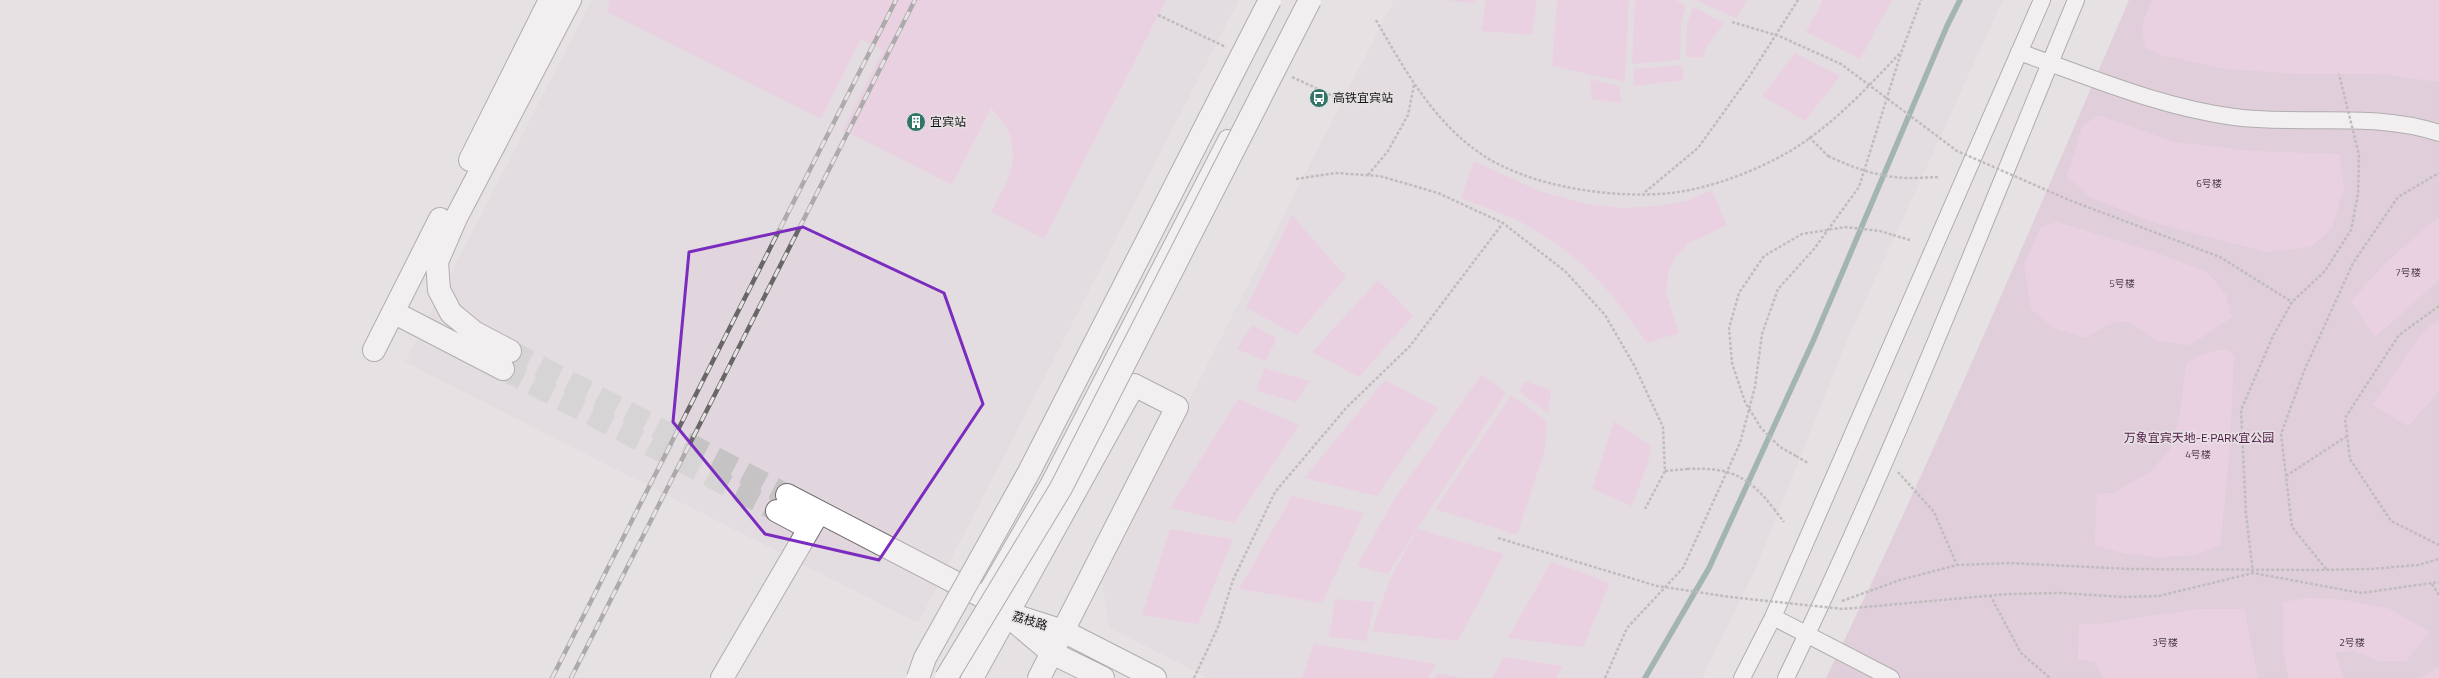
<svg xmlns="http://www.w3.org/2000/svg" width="2439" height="678" font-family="'Titillium Web','Noto Sans SC',sans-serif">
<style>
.built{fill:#e1d6dd}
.green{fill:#d9b9cf}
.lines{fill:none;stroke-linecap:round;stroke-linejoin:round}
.stream{stroke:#507f75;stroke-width:5.5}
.building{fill:#efbddf}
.secondary-tunnel{stroke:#c6c3c5;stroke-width:22;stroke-dasharray:22 11;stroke-linecap:butt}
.street-casing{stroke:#716d6f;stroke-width:18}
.secondary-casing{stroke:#716d6f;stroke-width:24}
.path{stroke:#928f90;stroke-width:2.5;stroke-dasharray:3 2;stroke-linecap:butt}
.street{stroke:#fff;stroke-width:16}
.secondary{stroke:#fff;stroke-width:22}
.rail-casing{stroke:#686667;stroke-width:4.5}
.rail{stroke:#e6e2e4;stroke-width:3;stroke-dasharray:9;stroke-linecap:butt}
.secondary-bridge-casing{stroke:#716d6f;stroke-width:24;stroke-linecap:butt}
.path-bridge{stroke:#928f90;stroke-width:2.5;stroke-dasharray:3 2;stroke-linecap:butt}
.secondary-bridge{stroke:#fff;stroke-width:22}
.marked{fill:none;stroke:#7b2cbf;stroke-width:3;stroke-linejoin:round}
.labels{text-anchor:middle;stroke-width:3;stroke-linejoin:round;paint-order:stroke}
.number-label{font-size:10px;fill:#4b3e46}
.poi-label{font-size:12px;fill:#141313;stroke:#e6e2e4;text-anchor:start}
.park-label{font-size:12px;fill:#511743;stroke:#e6e2e4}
.street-label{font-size:12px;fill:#141313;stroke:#e6e2e4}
</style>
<rect width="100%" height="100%" fill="#e6e2e4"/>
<path class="built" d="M592,0h647l-321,623 -513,-261z
M1394,0h609l-157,343 -89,223 -55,112h-494l-98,-50 -10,-54z"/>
<path class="green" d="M2129,0h310v678h-613c108,-222 205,-451 303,-678z"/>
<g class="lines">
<path class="stream" d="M1645,678l64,-110 105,-229 133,-313 13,-26"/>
</g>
<path class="building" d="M610,0h556l-122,239 -53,-27 19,-37 3,-20 -3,-20 -5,-10 -14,-17 -39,77 -109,-55 40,-80 -22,-11 -40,80 -214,-107z
M1447,0h29l-1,4z
M1486,0h51l-5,35 -51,-4z
M1557,0h72l-4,82 -73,-16z
M1635,0h41l10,6 -5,17 -1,37 -48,4z
M1696,0h51l-11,18z
M1823,0h69l-32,59 -54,-27z
M2152,0h287v82l-59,-8h-82l-71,-5 -67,-14 -15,-8 -3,-22z
M1693,7l31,16 -18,25 -4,10 -16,-1 1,-32z
M1795,53l45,23 -35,45 -43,-25z
M1682,65l2,15 -50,6v-17z
M1590,79l29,7 2,17 -29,-4z
M2098,115l76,27 78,9 88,3 4,35 -12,39 -21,19 -45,5 -114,-30 -60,-24 -25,-21 15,-50z
M1474,161l65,30 43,12 40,5 35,-2 29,-5 26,-11 15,35 -38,18 -14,15 -7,15 -2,19 13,41 -32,10 -35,-48 -29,-30 -26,-21 -39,-24 -57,-22z
M1292,215l54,62 -49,58 -51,-27z
M2439,218v62l-64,57 -24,-36 34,-37 44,-40z
M2057,222l97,30 53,20 19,23 6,22 -42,28 -33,-4 -29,-20 -22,4 -21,13 -33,-11 -21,-18 -7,-44 17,-38z
M1378,280l35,36 -54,61 -47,-25z
M2439,320v71l-31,35 -35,-21 49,-72z
M1252,325l25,13 -12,23 -28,-12z
M2225,349l9,6 -5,104 -9,86 -25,10 -35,2 -32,-3 -33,-8 2,-53h16l38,-22 19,-21 10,-35 6,-51 12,-8z
M1264,368l46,13 -14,21 -39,-11z
M1482,374l24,19 -118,181 -31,-8 36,-65z
M1385,380l53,28 -61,88 -73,-18z
M1525,381l26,9 -3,24 -29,-23z
M1511,395l36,26 -2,28 -28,86 -82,-26z
M1238,399l61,26 -65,98 -64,-15z
M1614,421l37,25 -3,16 -16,44 -40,-17z
M1292,496l72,17 -42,90 -83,-14z
M1170,529l63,10 -35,85 -56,-9z
M1418,529l86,25 -46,87 -86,-10 18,-52z
M1551,562l59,21 -27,64 -75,-9z
M2309,598l36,2 45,9 39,23 -23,29h-27l-24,-10 -20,1 8,26h-54l-6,-26v-50z
M1335,599l40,3 -9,39 -37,-4z
M2197,609h47l14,69h-155l-8,-16 -17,-3 1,-35h19z
M1314,644l122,20 -8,14h-126z
M1504,657l59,9 -7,12h-64z
M2439,667v11h-19l12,-6z
M1437,673l22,4 -1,1h-23z"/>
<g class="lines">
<path class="secondary-tunnel" d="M510,351l277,144
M503,369l274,142"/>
<g class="street-casing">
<path id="street" d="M2019,52c71,25 140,55 215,65 69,9 138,-6 205,16
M983,597l66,-114 178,-345
M1773,617l118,61
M1742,678l31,-61 269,-617
M1786,678c107,-221 196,-451 290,-678"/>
</g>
<g class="secondary-casing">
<path id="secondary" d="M470,160l80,-160
M393,312l110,57
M374,350l66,-131
M510,351l-36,-19 -23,-19 -12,-23 -2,-28 19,-44 114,-218
M787,495l202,105 63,53 51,25
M777,511l32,17
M1016,616l47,15 92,47
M722,678l97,-166
M972,678l162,-293 43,22 -138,271"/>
</g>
<path class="path" d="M1158,15l68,32
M1376,20c28,49 57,101 105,134 49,33 131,45 190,39 41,-5 85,-22 121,-43 42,-26 75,-62 108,-97
M1292,77l45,21
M1809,137l19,19
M1368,175l20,-24 20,-36 6,-30
M1915,178l24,-1
M1296,179l39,-6 45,3 58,17 65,30 63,49 39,43 29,50 29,62 2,44 -20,38
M1645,192l53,-44 51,-71 49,-77
M1893,235l17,5
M2439,306l-40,29 -54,83 5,41 41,62 48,24
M1796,456l12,7
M1665,471l22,-2
M1898,472l36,40 23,53
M2286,476l61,-40
M1774,509l10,13
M2326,569l-34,-42 -11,-93 23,-63 49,-108 45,-66 41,-24
M2432,584l7,11
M1990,595l31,58 29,25
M1842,601l58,-21 57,-15 54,-2 119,6 186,1 55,-1 47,-4 21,-6
M1194,678l24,-51 15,-47 42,-88 72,-85 63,-61 93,-123
M1605,678l22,-50 56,-60 57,-125 15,-56 7,-53 16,-45 36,-40 45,-62 42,-134 20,-53"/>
<use href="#street" class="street"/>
<use href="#secondary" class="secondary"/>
<g class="rail-casing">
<path id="rail" d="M552,678l344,-678
M571,678l344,-678"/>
</g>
<use href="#rail" class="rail"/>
<g class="secondary-bridge-casing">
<path id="secondary-bridge" d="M918,678l7,-20 104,-186 241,-472
M946,678l115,-190 249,-488"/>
</g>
<path class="path-bridge" d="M1732,22l47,14 62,28 116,87 112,49 151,57 72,45
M1828,156c28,13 56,23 87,22
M1796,456l-16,-9 -19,-19 -16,-26 -13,-39 -3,-35 10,-35 25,-37 38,-22 44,-7 34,4 13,4
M1687,469c42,-2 61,6 87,40
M1498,538l159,48 73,11 113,12 165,-15 53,-1 63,4 35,-1 94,-23 108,20 78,-11
M2253,573l-7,-59 -5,-104 32,-74 19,-34 33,-31 26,-41 7,-36 1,-39 -20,-81"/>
<use href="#secondary-bridge" class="secondary-bridge"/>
</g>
<path d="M0 0H2439V678H0ZM803,227l141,66 39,111 -104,156 -114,-26 -92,-112 16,-170z" fill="#e6e2e4" fill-opacity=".55" fill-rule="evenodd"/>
<path class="marked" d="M803,227l141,66 39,111 -104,156 -114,-26 -92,-112 16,-170z"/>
<defs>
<g id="bus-disc" transform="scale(1)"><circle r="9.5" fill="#307568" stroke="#e6e2e4"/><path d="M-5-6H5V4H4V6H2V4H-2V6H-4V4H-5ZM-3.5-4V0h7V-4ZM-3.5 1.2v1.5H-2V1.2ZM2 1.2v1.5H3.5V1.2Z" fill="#fff"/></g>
<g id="building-disc" transform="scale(1)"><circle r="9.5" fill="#307568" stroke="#e6e2e4"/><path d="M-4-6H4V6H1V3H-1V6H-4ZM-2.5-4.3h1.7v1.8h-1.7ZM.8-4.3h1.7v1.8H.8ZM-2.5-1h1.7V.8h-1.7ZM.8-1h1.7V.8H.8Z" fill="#fff"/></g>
</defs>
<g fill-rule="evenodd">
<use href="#bus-disc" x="1319" y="98"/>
<use href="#building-disc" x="916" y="122"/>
</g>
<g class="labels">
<g class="number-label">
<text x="2209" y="187">6号楼</text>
<text x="2408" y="276">7号楼</text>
<text x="2122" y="287">5号楼</text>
<text x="2198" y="458">4号楼</text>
<text x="2165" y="646">3号楼</text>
<text x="2352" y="646">2号楼</text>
</g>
<g class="poi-label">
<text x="1333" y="102">高铁宜宾站</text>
<text x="930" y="126">宜宾站</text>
</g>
<g class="park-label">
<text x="2199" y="442">万象宜宾天地-E·PARK宜公园</text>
</g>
<g class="street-label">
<text transform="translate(1030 621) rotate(17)" y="4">荔枝路</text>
</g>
</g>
</svg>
